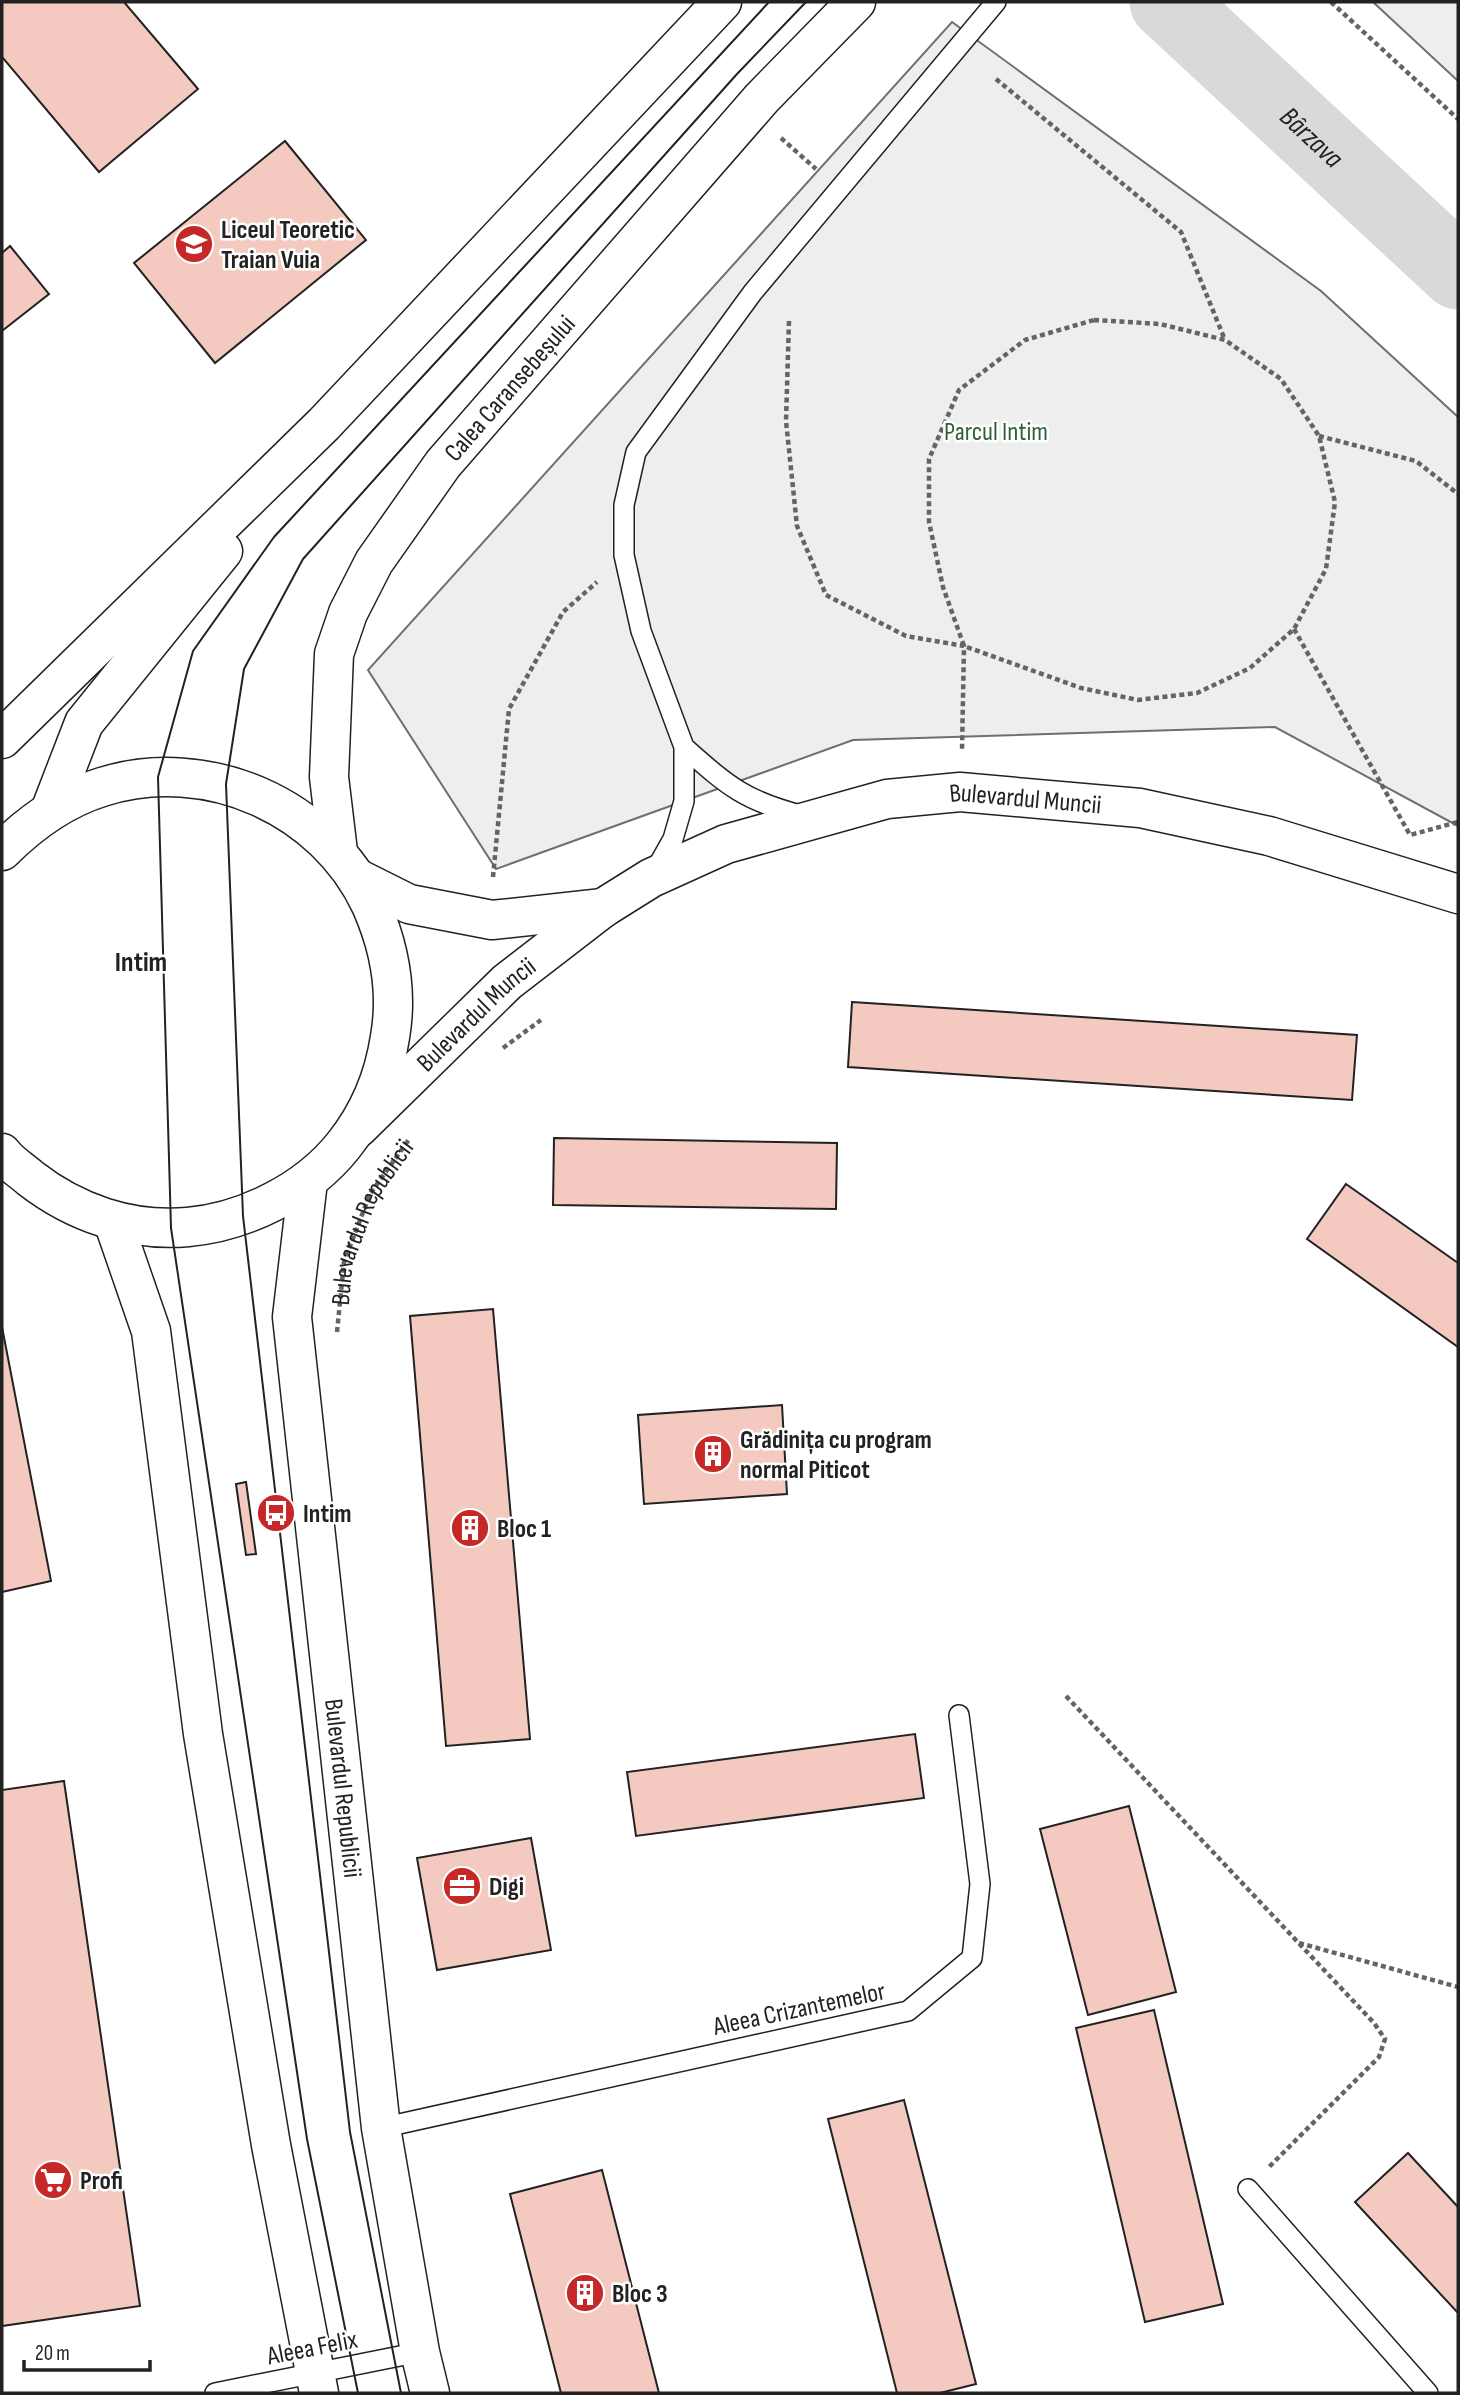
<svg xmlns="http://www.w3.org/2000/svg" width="1460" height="2395" font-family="'Sofia Sans Condensed',sans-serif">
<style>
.green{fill:#eee;stroke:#6f6f6f;stroke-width:2}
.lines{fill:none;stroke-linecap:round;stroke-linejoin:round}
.river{stroke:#d9d9d9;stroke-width:75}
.building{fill:#f3c9c0;stroke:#222;stroke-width:2}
.service-casing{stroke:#222;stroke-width:22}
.tertiary-casing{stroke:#222;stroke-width:41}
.secondary-casing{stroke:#222;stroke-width:41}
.primary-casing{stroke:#222;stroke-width:41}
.path{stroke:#646464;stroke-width:4.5;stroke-dasharray:5 3.5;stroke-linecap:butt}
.service{stroke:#fff;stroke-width:19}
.tertiary{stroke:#fff;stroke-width:38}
.secondary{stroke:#fff;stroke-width:38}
.primary{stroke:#fff;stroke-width:38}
.tram{stroke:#222;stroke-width:2}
.labels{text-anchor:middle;stroke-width:5;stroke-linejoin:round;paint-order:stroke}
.poi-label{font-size:26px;font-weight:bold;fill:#222;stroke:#fff;text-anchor:start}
.street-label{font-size:26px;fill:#222;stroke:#fff}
.park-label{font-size:26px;fill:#2f5e38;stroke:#fff}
.water-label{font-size:28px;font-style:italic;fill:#222;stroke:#fff}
.neighbourhood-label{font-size:28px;font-weight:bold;fill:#222;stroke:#fff}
</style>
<rect width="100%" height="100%" fill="#fff"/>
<path class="green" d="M1373,2h85v79z
M952,22l369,269 137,126v409l-183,-99 -422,13 -357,129 -128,-199z"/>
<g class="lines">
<path class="river" id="s1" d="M1167,2l291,270"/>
</g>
<path class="building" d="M2,2h122l74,87 -99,83 -97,-115z
M285,141l81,99 -151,123 -81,-100z
M10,246l39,48 -47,37v-78z
M852,1002l505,33 -5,65 -504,-33z
M554,1138l283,5 -1,66 -283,-4z
M1346,1184l112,79v84l-151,-108z
M493,1309l37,430 -84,7 -36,-430z
M2,1327l49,254 -49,11z
M782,1405l5,89 -143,10 -6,-89z
M246,1482l10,72 -10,1 -10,-71z
M915,1734l9,64 -288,38 -9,-64z
M64,1781l76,525 -138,20v-536z
M1129,1806l47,186 -88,23 -48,-186z
M531,1838l20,112 -114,20 -20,-112z
M1154,2010l69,294 -78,18 -69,-294z
M904,2100l72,284 -36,9h-43l-69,-274z
M1408,2153l50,54v106l-103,-111z
M602,2170l57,223h-98l-51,-199z"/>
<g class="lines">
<g class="service-casing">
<path id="service" d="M684,747c45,40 61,54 120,69
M655,871l18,-32 11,-38v-54l-43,-116 -17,-76v-50l12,-53 117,-160 243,-290
M381,2128l527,-117 64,-53 8,-74 -21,-169
M1248,2189l180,204
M215,2393l205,-41"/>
</g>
<g class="tertiary-casing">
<g id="tertiary">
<path d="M359,879l50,25 83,16 111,-12"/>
<path id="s3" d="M358,1128l149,-146 96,-74 48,-30 75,-34 161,-45 73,-7 180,16 129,28 189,58"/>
</g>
</g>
<g class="secondary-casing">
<g id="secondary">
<path id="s4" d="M308,1181l-16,136 89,811 39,224 10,41"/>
<path d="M113,1221l38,110 52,403 68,411 48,248"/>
</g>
</g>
<g class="primary-casing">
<g id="primary">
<path d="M2,739l322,-315 398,-422"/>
<path d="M50,811l34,-88 139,-172"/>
<path d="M2,851c28,-28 61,-52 100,-64 105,-33 223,19 269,118 19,43 27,86 19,132 -6,40 -22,78 -47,109 -36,45 -98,76 -155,81 -58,5 -113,-14 -158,-49 -9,-8 -21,-15 -28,-25"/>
<path id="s5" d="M338,852l-9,-75 5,-123 14,-41 26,-51 69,-98 319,-366 94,-96"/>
</g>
</g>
<g class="path">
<path d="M1331,2l127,117"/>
<path d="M996,79l185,153 44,108"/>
<path d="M781,138l35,31"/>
<path d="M1094,320l66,4 65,16 56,39 38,57 16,66 -9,67 -32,60 -44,39 -53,25 -59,7 -57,-12 -117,-42 -21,-59 -14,-65v-63l30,-69 66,-50z"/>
<path d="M789,321l-3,100 11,105 29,69 80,41 58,10 -2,104"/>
<path d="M1319,436l97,25 42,33"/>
<path d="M1294,629l116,206 48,-13"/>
<path d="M493,877l16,-168 54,-97 34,-30"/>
<path d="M503,1048l38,-28"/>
<path id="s2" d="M337,1332l7,-70 26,-68 40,-56"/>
<path d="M1066,1696l308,327 11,16 -6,18 -111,111"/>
<path d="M1299,1943l159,44"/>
</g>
<use href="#service" class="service"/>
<use href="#tertiary" class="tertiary"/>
<use href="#secondary" class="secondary"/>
<use href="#primary" class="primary"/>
<path class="tram" d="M358,2393l-51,-254 -136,-911 -13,-451 35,-126 81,-114 495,-535
M401,2393l-51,-261 -107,-916 -17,-432 18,-115 59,-110 434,-485 69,-72"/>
</g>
<defs>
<g id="school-disc" transform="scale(2.0125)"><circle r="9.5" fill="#c62828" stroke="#fff"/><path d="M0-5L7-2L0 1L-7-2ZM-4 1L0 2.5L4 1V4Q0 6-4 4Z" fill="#fff"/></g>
<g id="building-disc" transform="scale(2.0125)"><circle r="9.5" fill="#c62828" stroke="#fff"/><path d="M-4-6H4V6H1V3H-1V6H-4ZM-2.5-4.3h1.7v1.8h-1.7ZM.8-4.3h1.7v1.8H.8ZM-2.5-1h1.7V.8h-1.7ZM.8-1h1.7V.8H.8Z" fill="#fff"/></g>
<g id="bus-disc" transform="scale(2.0125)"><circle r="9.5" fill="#c62828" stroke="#fff"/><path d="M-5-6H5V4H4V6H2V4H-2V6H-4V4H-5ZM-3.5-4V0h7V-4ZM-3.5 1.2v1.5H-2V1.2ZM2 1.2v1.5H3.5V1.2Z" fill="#fff"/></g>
<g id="office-disc" transform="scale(2.0125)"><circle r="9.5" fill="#c62828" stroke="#fff"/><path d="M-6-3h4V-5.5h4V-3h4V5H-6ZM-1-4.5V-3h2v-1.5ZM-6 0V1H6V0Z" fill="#fff"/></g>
<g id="supermarket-disc" transform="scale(2.0125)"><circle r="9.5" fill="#c62828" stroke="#fff"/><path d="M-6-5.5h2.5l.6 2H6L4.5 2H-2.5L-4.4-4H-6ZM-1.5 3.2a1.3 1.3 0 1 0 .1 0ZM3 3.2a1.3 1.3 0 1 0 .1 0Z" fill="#fff"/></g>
</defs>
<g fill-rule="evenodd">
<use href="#school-disc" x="194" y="244"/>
<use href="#building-disc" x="713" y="1454"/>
<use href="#bus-disc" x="276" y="1513"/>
<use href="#building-disc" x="470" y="1528"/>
<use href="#office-disc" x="462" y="1886"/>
<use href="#supermarket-disc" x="53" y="2180"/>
<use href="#building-disc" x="585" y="2293"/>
</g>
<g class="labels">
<g class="poi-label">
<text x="221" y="238">Liceul Teoretic<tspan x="221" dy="30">Traian Vuia</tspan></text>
<text x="740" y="1448">Grădinița cu program<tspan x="740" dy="30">normal Piticot</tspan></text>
<text x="303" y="1522">Intim</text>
<text x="497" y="1537">Bloc 1</text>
<text x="489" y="1895">Digi</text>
<text x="80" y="2189">Profi</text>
<text x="612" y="2302">Bloc 3</text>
</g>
<g class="street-label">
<text dy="9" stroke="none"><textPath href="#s5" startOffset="520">Calea Caransebeșului</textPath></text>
<text dy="9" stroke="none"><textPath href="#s3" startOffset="775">Bulevardul Muncii</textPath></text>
<text dy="9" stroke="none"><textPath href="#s3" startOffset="164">Bulevardul Muncii</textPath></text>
<text dy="9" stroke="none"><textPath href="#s2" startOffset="117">Bulevardul Republicii</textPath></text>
<text dy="9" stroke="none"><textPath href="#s4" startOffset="611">Bulevardul Republicii</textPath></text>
<text transform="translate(799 2008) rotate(-12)" y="9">Aleea Crizantemelor</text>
<text transform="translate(312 2347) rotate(-11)" y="9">Aleea Felix</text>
</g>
<g class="park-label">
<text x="996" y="440">Parcul Intim</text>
</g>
<g class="water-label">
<text dy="10" stroke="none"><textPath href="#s1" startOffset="198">Bârzava</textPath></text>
</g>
<g class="neighbourhood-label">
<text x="141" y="971">Intim</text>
</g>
</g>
<rect width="1460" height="2395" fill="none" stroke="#222222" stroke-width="7"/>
<path d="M24 2360v10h126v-10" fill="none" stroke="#222222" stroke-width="3.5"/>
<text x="35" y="2360" font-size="21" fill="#222222" stroke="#ffffff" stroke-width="5" paint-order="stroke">20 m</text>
</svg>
